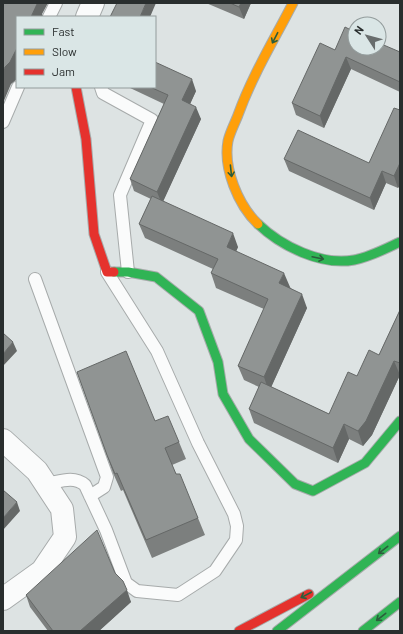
<svg xmlns="http://www.w3.org/2000/svg" width="403" height="634" font-family="Barlow,sans-serif">
<style>
.lines{fill:none;stroke-linecap:round;stroke-linejoin:round}
.lane-casing{stroke:#a7abab;stroke-width:14}
.street-casing{stroke:#a7abab;stroke-width:24}
.fast-casing{stroke:#a7abab;stroke-width:11}
.slow-casing{stroke:#a7abab;stroke-width:11}
.jam-casing{stroke:#a7abab;stroke-width:11}
.lane{stroke:#fafbfb;stroke-width:12}
.street{stroke:#fafbfb;stroke-width:22}
.fast{stroke:#30b455;stroke-width:9}
.slow{stroke:#ff9f0a;stroke-width:9}
.jam{stroke:#e5322d;stroke-width:9}
.wall{fill:#7c7f7e}
.shaded-wall{fill:#656867}
.building{fill:#909493;stroke:#656867}
.oneway{stroke:#2b5d3c}
</style>
<rect width="100%" height="100%" fill="#dde3e3"/>
<g class="lines">
<g class="lane-casing">
<path id="lane" d="M49,17l7,-14
M101,87l2,6 49,27 -32,75 8,77
M3,122l15,-35
M35,279l72,198 -3,10 -14,9
M46,484c13,-2 27,-9 39,1l21,45 20,53 11,8 41,4 37,-24 21,-31 1,-14 -3,-12 -36,-71 -41,-92 -50,-79"/>
</g>
<g class="street-casing">
<path id="street" d="M87,17l6,-14
M3,440l34,31 25,38 3,28 -23,34 -39,28"/>
</g>
<g class="fast-casing">
<path id="fast" d="M258,224c23,22 63,42 96,36 16,-3 31,-11 46,-18
M114,272h14l28,5 43,34 19,51 5,32 26,45 46,45 18,7 52,-28 35,-42
M277,631l123,-95
M363,631l37,-29"/>
</g>
<g class="slow-casing">
<path id="slow" d="M258,224c-20,-19 -35,-56 -30,-83 2,-9 7,-18 10,-26 14,-39 36,-75 55,-112"/>
</g>
<g class="jam-casing">
<path id="jam" d="M76,87l10,52 8,95 13,38h7
M239,631l70,-37"/>
</g>
<use href="#lane" class="lane"/>
<use href="#street" class="street"/>
<use href="#fast" class="fast"/>
<use href="#slow" class="slow"/>
<use href="#jam" class="jam"/>
</g>
<path class="wall" d="M206,3h45l-7,16z
M335,50l65,2v40l-49,-23 -27,59 -28,-13 -4,-12z
M128,87h27l41,4 -6,13 11,15 -38,82 75,46 -2,4 54,36 17,21 -36,79 58,27 28,-38 22,-21 21,-45v65l-28,60 -9,11 -14,-7 -11,24 -84,-40 -5,-14 10,-22 -15,-7 -6,-14 26,-57 -48,-21 -5,-15 2,-4 -68,-31 -6,-14 12,-25 -17,-8 -4,-12 34,-75z
M400,110v75l-2,3 -12,-5 -12,27 -85,-39 -5,-12 85,4z
M77,372l102,70 7,17 -14,6 4,9 22,44 7,17 -53,23 -29,-68 -2,1 -8,-18z
M115,573l16,29 -32,29h-51l-18,-24 -4,-12z"/>
<path class="shaded-wall" d="M37,3h11l-6,11 1,3h-12z
M146,3h10l-6,14h-10z
M241,3h10l-7,16 -5,-12z
M17,48v31l-6,5 -8,19v-32l2,-4z
M346,57l5,12 -27,59 -4,-12z
M192,79l4,12 -10,22 -4,-13z
M196,107l5,12 -39,85 -5,-12z
M400,163v22l-2,3 -4,-12z
M382,171l4,12 -12,27 -4,-12z
M233,233l5,14 -6,14 -5,-14z
M284,273l6,14 -6,11 -5,-15z
M302,294l5,14 -38,84 -5,-15z
M13,342l4,9 -14,15v-12z
M394,361l6,14 -28,60 -9,11 -5,-15z
M344,424l5,15 -11,24 -5,-15z
M17,502l3,9 -17,19v-12z
M127,590l4,12 -32,29h-19z"/>
<path class="building" d="M3,3h34v1l-6,13h-14v31l-7,14 -5,5 -2,4z
M117,3h29l-6,14h-30z
M230,3h11l-2,4z
M345,27l10,5v16h24v-5l21,9v30l-54,-25 -26,59 -28,-13 28,-60 15,7z
M155,62l37,17 -10,21 14,7 -39,85 -27,-13 38,-84 -18,-8h5z
M394,108l6,2v53l-6,13 -12,-5 -12,27 -86,-39 14,-29 71,33z
M152,196l81,37 -6,14 57,26 -5,10 23,11 -38,83 -26,-11 30,-67 -57,-26 7,-14 -79,-35z
M400,310v53l-6,-2 -28,60 -8,10 -14,-7 -11,24 -84,-39 12,-27 68,32 19,-42 9,4 12,-26 10,5z
M3,333l10,9 -10,12z
M126,351l29,70 13,-5 11,26 -14,6 11,26h4l18,44 -52,22 -29,-67 -2,1 -8,-19 -30,-83z
M3,490l14,12 -14,16z
M97,530l18,43 8,8 4,9 -47,41h-27l-27,-36z"/>
<defs><path id="oneway-shaft" d="M-6 0H5M1.5-3L5.5 0L1.5 3" fill="none" stroke-width="1.6" stroke-linecap="round" stroke-linejoin="round"/></defs>
<g class="oneway">
<use href="#oneway-shaft" transform="translate(275 38) rotate(117)"/>
<use href="#oneway-shaft" transform="translate(231 171) rotate(84)"/>
<use href="#oneway-shaft" transform="translate(318 258) rotate(12)"/>
<use href="#oneway-shaft" transform="translate(383 550) rotate(142)"/>
<use href="#oneway-shaft" transform="translate(306 595) rotate(152)"/>
<use href="#oneway-shaft" transform="translate(381 617) rotate(142)"/>
</g>
<rect width="403" height="634" fill="none" stroke="#292e2e" stroke-width="8"/>
<rect x="16" y="16" width="140" height="72" fill="#dae6e6" stroke="#939c9c"/>
<rect x="24" y="29" width="20" height="6" fill="#30b455" stroke="#939c9c"/>
<text x="52" y="36" font-size="12" fill="#292e2e">Fast</text>
<rect x="24" y="49" width="20" height="6" fill="#ff9f0a" stroke="#939c9c"/>
<text x="52" y="56" font-size="12" fill="#292e2e">Slow</text>
<rect x="24" y="69" width="20" height="6" fill="#e5322d" stroke="#939c9c"/>
<text x="52" y="76" font-size="12" fill="#292e2e">Jam</text>
<g transform="translate(367 36) rotate(306)"><circle r="19" fill="#dae6e6" stroke="#939c9c"/>
<path d="M0-3L7 15L0 10L-7 15Z" fill="#686d6d"/>
<text y="-6" font-size="11" font-weight="bold" text-anchor="middle" fill="#292e2e">N</text>
</g>
</svg>
